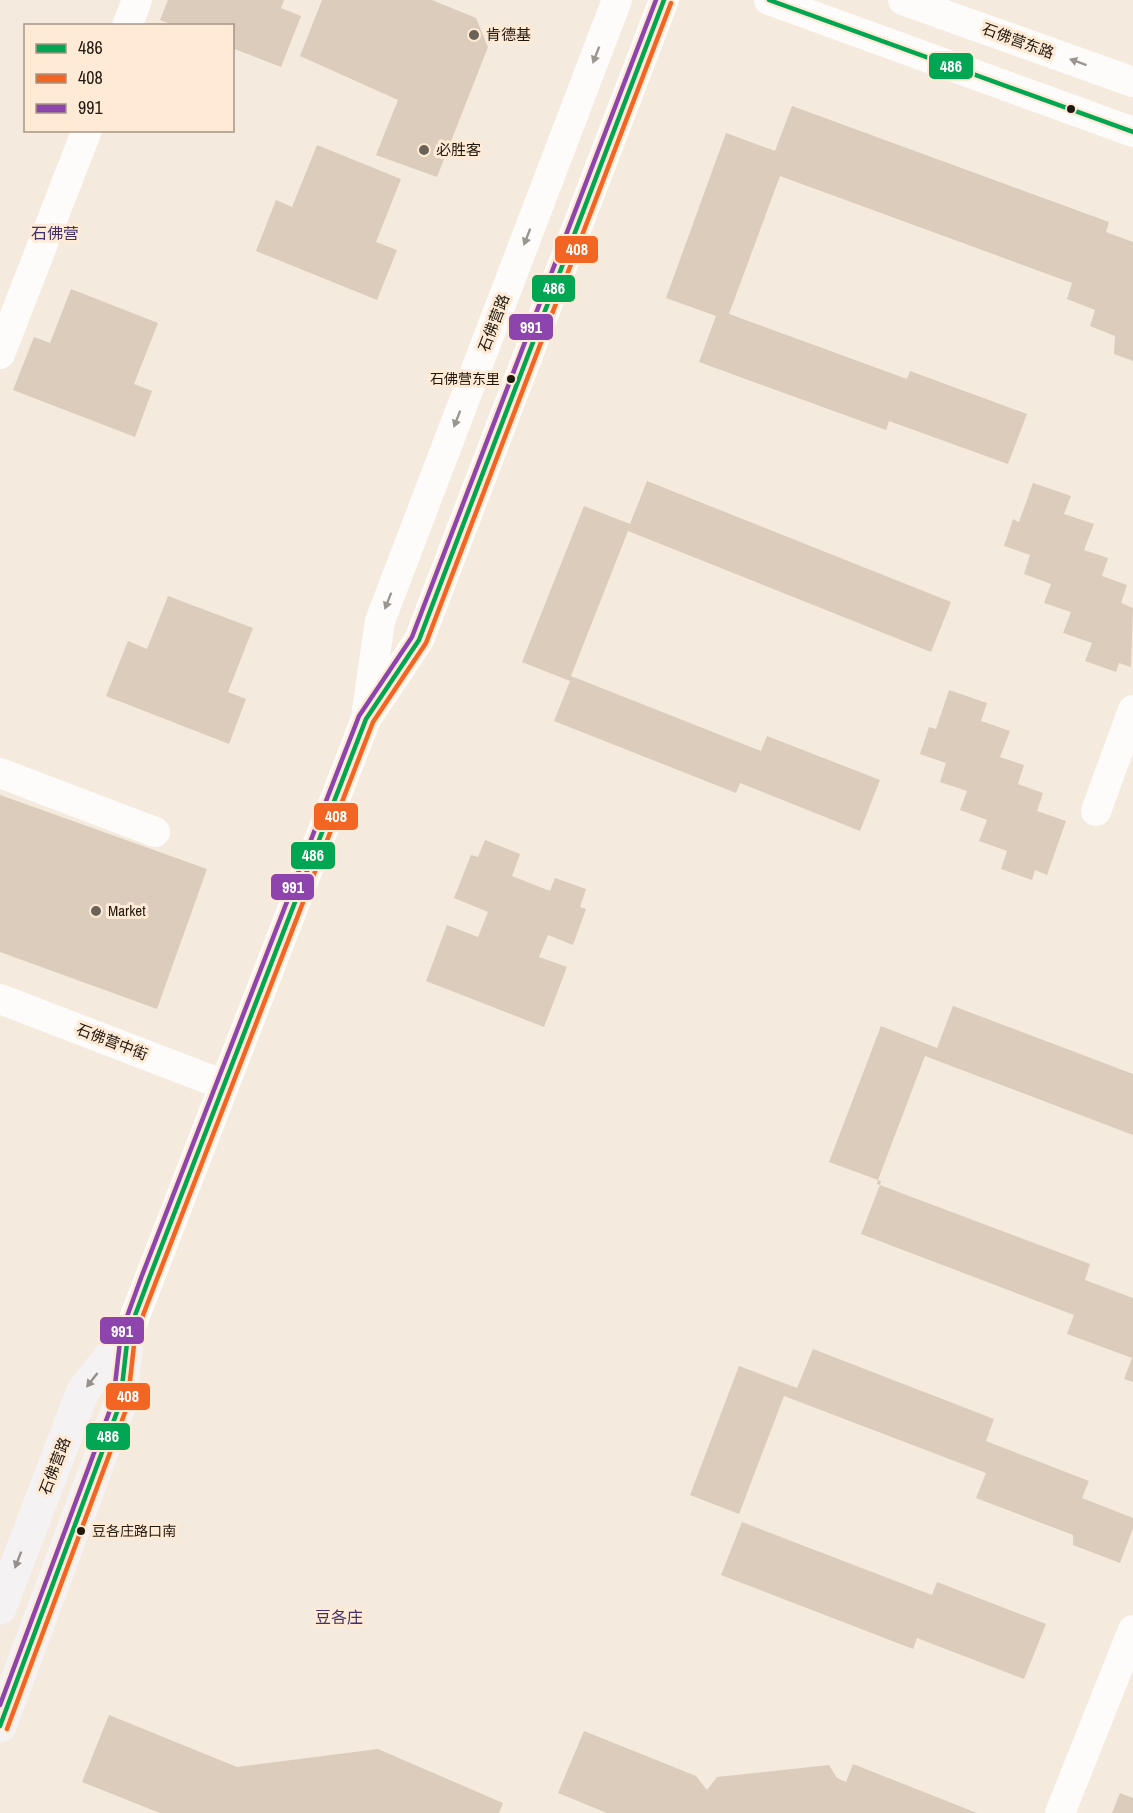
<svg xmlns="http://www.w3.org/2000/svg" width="1133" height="1813" font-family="'Archivo Narrow','Noto Sans SC',sans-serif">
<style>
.building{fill:#dcccbb}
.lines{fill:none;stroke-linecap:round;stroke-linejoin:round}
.minor{stroke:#fefcfa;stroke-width:30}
.major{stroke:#f5f2f4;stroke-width:33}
.bus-1-casing{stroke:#feead5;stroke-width:9}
.bus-2-casing{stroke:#feead5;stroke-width:9}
.bus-3-casing{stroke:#feead5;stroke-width:9}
.bus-1{stroke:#00a651;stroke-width:4.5}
.bus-2{stroke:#f26522;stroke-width:4.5}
.bus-3{stroke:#8e44ad;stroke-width:4.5}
.oneway{fill:#9b9590}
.oneway2{fill:#96908d}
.poi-dot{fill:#6b6257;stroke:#feead5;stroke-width:2}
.bus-dot{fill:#21180f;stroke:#feead5;stroke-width:2}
.labels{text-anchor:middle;stroke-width:6;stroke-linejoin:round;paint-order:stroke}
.bus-label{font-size:14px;fill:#21180f;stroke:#feead5;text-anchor:end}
.poi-label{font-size:15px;fill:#21180f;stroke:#feead5;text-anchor:start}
.street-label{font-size:15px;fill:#21180f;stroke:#feead5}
.neighbourhood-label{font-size:16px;fill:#41306c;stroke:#feead5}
.line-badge{stroke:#feead5;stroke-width:2}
.badge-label{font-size:16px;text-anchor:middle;font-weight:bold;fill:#fff}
</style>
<rect width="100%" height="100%" fill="#f5eade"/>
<path class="building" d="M168,0h116l-3,8 20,8 -20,51 -49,-19v-22h-57l-15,-6z
M322,0h110l44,18 12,29 -51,130 -61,-22 22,-55 -98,-44z
M792,106l317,116 -3,10 27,10v119l-19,-7 1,-18 -25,-10 5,-16 -28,-11 5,-16 -292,-107 -51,138 178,65 3,-8 117,43 -19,50 -119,-43 -3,9 -187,-68 17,-46 -50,-18 60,-165 49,18z
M317,145l84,34 -25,63 21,8 -20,50 -121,-49 20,-51 16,7z
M71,289l87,34 -24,61 18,7 -17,46 -122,-47 21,-53 16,6z
M647,481l304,121 -20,50 -303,-121 -57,145 190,75 6,-15 113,44 -20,51 -120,-48 -4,10 -182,-72 16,-40 -48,-19 62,-156 46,18z
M1033,483l38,13 -7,18 30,10 -10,26 24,8 -6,18 25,9 -6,18 12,5 -2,59 -12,-4 -3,9 -31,-11 7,-18 -29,-10 8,-21 -27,-9 7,-19 -27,-10 6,-19 -26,-9 9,-27 6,3z
M168,596l85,32 -25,64 18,7 -17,45 -123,-48 22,-55 19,8z
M949,690l38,13 -6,18 29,10 -10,26 24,8 -6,19 25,9 -6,18 29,10 -19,54 -12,-5 -3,10 -31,-11 6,-18 -28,-10 8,-21 -27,-10 7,-19 -27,-9 6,-19 -26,-9 9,-27 7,2z
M0,795l207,74 -50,140 -157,-57z
M485,840l35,14 -8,22 38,15 5,-13 31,11 -6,18 6,2 -13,36 -25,-10 -9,22 28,10 -23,60 -118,-46 21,-56 31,12 10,-25 -34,-14 17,-43 7,2z
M953,1006l180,68v61l-208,-79 -47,124 3,1 -1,4 -3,-1 1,-4 -49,-18 52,-136 56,22z
M880,1185l210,79 -5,16 48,18v84l-9,-3 8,-21 -65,-24 7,-19 -213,-81z
M813,1349l181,70 -8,22 103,40 -7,17 51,20v10l-13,35 -47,-18v-10l-97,-37 10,-25 -202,-77 -45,118 -49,-19 49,-129 58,22z
M742,1522l190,73 5,-13 109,42 -22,55 -107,-41 -4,11 -192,-74z
M109,1715l128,52 141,-18 125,54 -4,10h-339l-78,-31z
M584,1731l112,45 11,14 10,-13 112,-12 8,13 9,4 7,-18 124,49h-370l-49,-20z
M1120,1793l13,5v15h-21z"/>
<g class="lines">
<path class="minor" d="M769,0l364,132
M903,0l230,82
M127,26l10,-26
M0,354l87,-224
M367,710l13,-89 237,-621
M0,773l155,59
M1096,811l37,-101
M0,999l224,86
M128,1334l238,-615 53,-79 245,-640
M1060,1813l73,-183"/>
<path class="major" d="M0,1608l83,-217 45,-57
M0,1726l120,-322 8,-70"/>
<g class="bus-1-casing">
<path id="bus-1" d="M769,0l364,132
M0,1726l120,-322 8,-70 20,-53 218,-562 53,-79 245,-640"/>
</g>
<g class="bus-2-casing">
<path id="bus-2" d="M7,1729l120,-322 8,-71 20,-52 218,-562 53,-79 245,-640"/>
</g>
<g class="bus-3-casing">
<path id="bus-3" d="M0,1705l113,-303 8,-69 20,-55 218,-562 53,-79 244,-637"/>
</g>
<use href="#bus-1" class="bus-1"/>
<use href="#bus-2" class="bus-2"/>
<use href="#bus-3" class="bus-3"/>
</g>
<defs><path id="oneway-solid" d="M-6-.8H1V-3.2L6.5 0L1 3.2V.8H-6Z" transform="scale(1.5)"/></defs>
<g class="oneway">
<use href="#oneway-solid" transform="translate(596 55) rotate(111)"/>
<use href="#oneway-solid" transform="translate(1078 62) rotate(-160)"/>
<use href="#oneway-solid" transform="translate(527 237) rotate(111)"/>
<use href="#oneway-solid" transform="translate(457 419) rotate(111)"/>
<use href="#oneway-solid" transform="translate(388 601) rotate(111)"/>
</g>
<g class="oneway2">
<use href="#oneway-solid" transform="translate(92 1380) rotate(128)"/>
<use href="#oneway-solid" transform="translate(18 1560) rotate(111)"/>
</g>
<g class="poi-dot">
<circle cx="474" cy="35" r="6"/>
<circle cx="424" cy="150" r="6"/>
<circle cx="96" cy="911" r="6"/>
</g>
<g class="bus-dot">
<circle cx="1071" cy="109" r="5"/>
<circle cx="511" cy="379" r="5"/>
<circle cx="81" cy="1531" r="5"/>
</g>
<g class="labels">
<g class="bus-label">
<text x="500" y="384">石佛营东里</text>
<text x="92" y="1536" text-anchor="start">豆各庄路口南</text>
</g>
<g class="poi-label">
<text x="486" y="40">肯德基</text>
<text x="436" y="155">必胜客</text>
<text x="108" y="916">Market</text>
</g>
<g class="street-label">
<text transform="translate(1018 41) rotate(20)" y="5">石佛营东路</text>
<text transform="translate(494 323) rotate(-69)" y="5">石佛营路</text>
<text transform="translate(112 1042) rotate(21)" y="5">石佛营中街</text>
<text transform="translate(55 1466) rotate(-69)" y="5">石佛营路</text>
</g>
<g class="neighbourhood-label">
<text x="55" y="239">石佛营</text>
<text x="339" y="1623">豆各庄</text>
</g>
</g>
<g class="line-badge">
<rect x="928" y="52" width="46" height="28" rx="6" fill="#00a651"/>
<rect x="554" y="235" width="45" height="29" rx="6" fill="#f26522"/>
<rect x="531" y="274" width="45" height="29" rx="6" fill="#00a651"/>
<rect x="508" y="313" width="46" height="28" rx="6" fill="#8e44ad"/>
<rect x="313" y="802" width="46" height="29" rx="6" fill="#f26522"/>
<rect x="290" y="841" width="46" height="29" rx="6" fill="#00a651"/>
<rect x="270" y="873" width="45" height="28" rx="6" fill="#8e44ad"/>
<rect x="99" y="1316" width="46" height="29" rx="6" fill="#8e44ad"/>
<rect x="105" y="1382" width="46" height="29" rx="6" fill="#f26522"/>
<rect x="85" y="1422" width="46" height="29" rx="6" fill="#00a651"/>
</g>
<g class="badge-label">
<text x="951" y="72">486</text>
<text x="577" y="255">408</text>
<text x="554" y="294">486</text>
<text x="531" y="333">991</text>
<text x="336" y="822">408</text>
<text x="313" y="861">486</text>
<text x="293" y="893">991</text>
<text x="122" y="1337">991</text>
<text x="128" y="1402">408</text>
<text x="108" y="1442">486</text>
</g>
<rect x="24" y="24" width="210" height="108" fill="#feead5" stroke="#a69686" stroke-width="1.5"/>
<rect x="36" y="44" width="30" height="9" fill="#00a651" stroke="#a69686" stroke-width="1.5"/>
<text x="78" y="54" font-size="18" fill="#21180f">486</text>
<rect x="36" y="74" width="30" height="9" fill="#f26522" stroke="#a69686" stroke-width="1.5"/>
<text x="78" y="84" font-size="18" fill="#21180f">408</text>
<rect x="36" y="104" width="30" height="9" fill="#8e44ad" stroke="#a69686" stroke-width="1.5"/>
<text x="78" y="114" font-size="18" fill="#21180f">991</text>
</svg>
